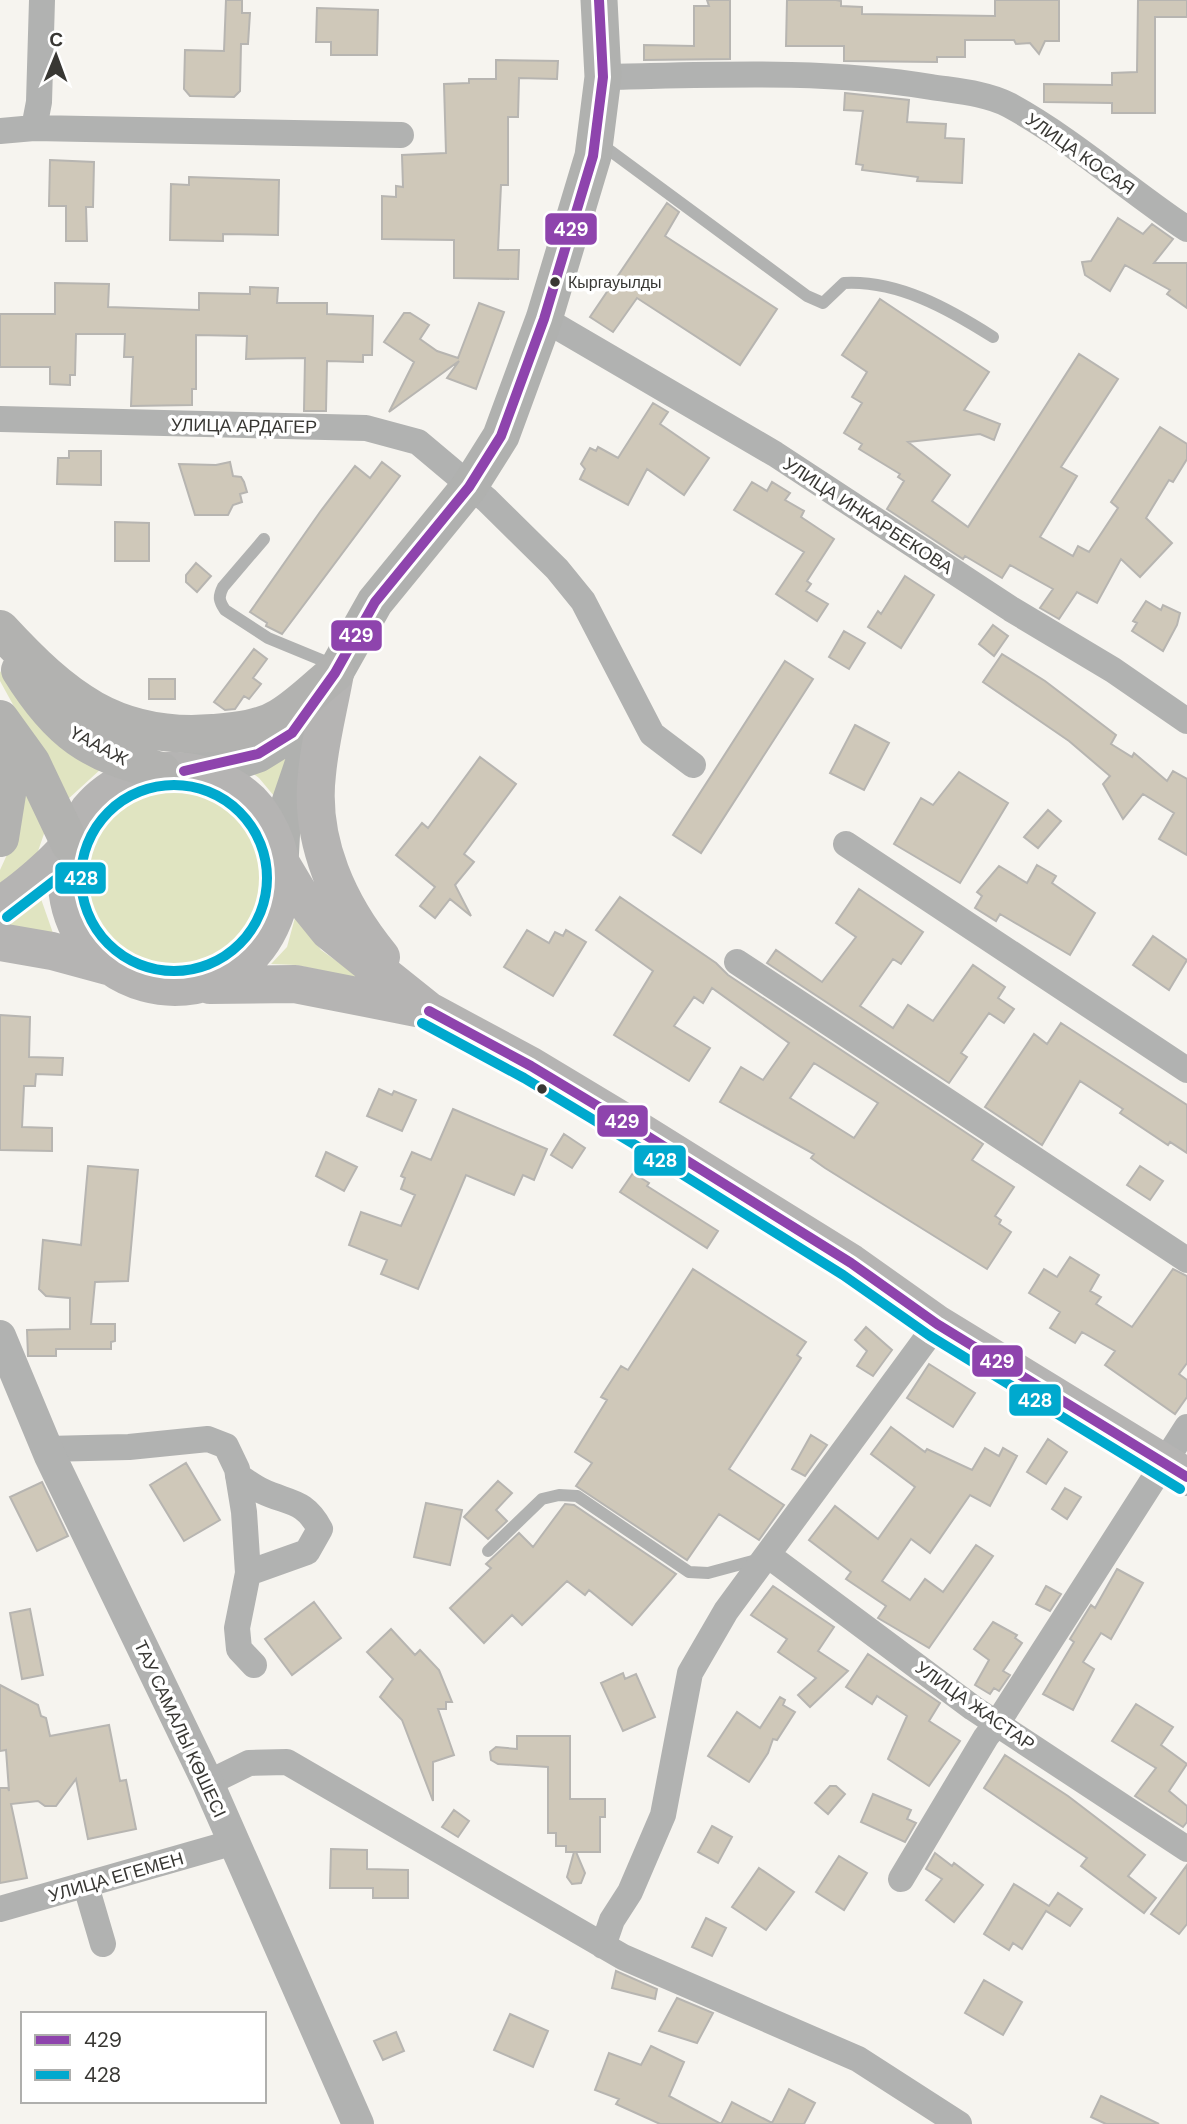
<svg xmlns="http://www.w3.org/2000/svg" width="1187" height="2124" font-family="'DM Sans',sans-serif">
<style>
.green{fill:#e0e4c1}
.building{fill:#cfc8b9;stroke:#b7b5b1;stroke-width:2;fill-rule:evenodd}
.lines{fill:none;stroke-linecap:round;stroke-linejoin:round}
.service{stroke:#b1b2b1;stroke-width:12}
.minor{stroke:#b1b2b1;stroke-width:26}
.tertiary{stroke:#b1b2b1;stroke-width:32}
.secondary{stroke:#b0b1af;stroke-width:37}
.primary{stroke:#b5b4b3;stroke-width:38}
.trunk{stroke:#b2b2b0;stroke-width:38}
.bus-1-casing{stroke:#fff;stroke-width:16}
.bus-2-casing{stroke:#fff;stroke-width:16}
.bus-1{stroke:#8e44ad;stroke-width:10}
.bus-2{stroke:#00a9ce;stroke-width:10}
.bus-dot{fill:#383733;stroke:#fff;stroke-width:2.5}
.labels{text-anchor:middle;stroke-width:7;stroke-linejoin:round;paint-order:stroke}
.bus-label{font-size:16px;fill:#383733;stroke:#fff;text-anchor:start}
.street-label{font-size:18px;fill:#383733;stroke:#fff}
.line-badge{stroke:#fff;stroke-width:2.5}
.badge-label{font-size:19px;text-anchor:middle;font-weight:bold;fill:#fff}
</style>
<rect width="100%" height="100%" fill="#f6f4ef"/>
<path class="green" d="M0,671l34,46 68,51 -36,33 -66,-120z
M287,752l-8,50 -20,-24 -15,-11z
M17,774l29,54 -10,29 -36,35v-22l15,-33z
M85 877a88 88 0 1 1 176 0a88 88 0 1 1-176 0Z
M40,896l14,40 -54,-13z
M296,914l25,36 41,29 -66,-14 -25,-1 16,-17z"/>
<path class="building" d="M226,0h16v13h8l-2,31h-7l-1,47 -6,6 -44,-1 -6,-7 1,-39 39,1z
M707,0h23v59l-86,1v-15l50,1v-40h15z
M787,0h49l5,1v5l21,1v7l133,2v-16h64v41h-14l-6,13 -9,-11 -14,1 -2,-4h-49v17h-28v5l-93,-1v-15h-58z
M1138,0h49v17h-32v96h-43v-10l-68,-1v-18l68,1v-12l25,-1z
M317,8l61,2 -1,45h-46v-13h-15z
M496,60l62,1 -1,18 -38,-1 -1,39h-10v68h-7l-3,65h21l-1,29 -64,-1v-38l-72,-1v-43l14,1v-11l7,1 -1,-32 44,-2 -2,-69 25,-1v-4h27z
M845,93l64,7 -2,22 39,2 -1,14 19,1 -2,44 -45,-2 1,-4 -56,-7 1,-5 -7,-1 7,-53 -19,-1z
M50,160l44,2 -1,45h-7l1,34h-21v-35h-17z
M189,177l90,3 -1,55 -55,-1v7l-53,-1 1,-56 18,1z
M667,203l12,9 -14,24 112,73 -37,56 -103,-67 -24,34 -23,-15z
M1118,218l25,16 9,-10 21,15 -19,24h33v45l-20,-14 3,-4 -45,-25 -15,26 -25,-16 -3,-13 9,-1z
M55,283l54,1 -1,23 91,3v-17l51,1v-7l28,1 -1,15h50v11l46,2 -1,39h-9v7l-36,-1 -1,50h-22l1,-53 -59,1 1,-23 -51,-1v54h-4v16l-61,1 2,-49h-9l1,-23h-49l-1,41h-5v10l-20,-1v-17h-50v-53h55z
M880,299l109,73 -25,38 36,14 -6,16 -14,-6 -72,8 42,33 -18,26 36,26 111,-173 39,25 -57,88 16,9 -37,61 33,19 5,-10 11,6 29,-44 -7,-6 49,-75 27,17v15l-14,23 -4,-2 -23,38 26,25 -32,34 -19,-18 -24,44 -20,-11 -18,27 -19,-11 13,-19 -43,-24 -8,13 -37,-22 -2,3 -76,-50 17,-28 -6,-4 2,-3 -41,-25 3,-5 -18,-11 18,-30 -10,-6 15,-25 -25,-17z
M479,303l25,9 -28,77 -29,-11 12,-17 -70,51 25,-50 -30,-20 20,-29h6l19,12 -9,14 17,12 21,7z
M653,403l15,9 -8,12 49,34 -25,37 -37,-26 -19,36 -48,-26 5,-10 -4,-5 9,-16 6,3 2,-4 20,11z
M69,451h32v34l-44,-1 1,-26h11z
M230,462l3,14 8,1 3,5 3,10 -7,2 2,8 -9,3 -5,10h-33l-16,-51 37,1z
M382,462l18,14 -118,158 -16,-8 1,-3 -17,-11 70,-100 35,-46 15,12z
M752,482l15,9 5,-9 18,11 -5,7 19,11 -3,6 33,22 -27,42 4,3 -5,7 22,13 -11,17 -41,-27 28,-42 -70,-42z
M115,522l34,1v38h-34z
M196,563l15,13 -14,16 -11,-10v-7z
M905,576l29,19 -33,53 -33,-21 10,-16 3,3z
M1146,601l15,9 2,-5 17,8 -3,12 -14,26 -31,-20 5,-8 -4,-2z
M993,625l15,11 -14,20 -15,-12z
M844,631l21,12 -16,26 -20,-12z
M254,649l13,10 -14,19 8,6 -12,15 -5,-3 -9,13 -10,1 -11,-8z
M1002,654l43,27 71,54 -5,9 21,13 2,-4 33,28 6,-10 14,8v76l-28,-16 15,-26 -31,-19 -20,25 -20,-35 7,-8 -41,-35 -86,-59z
M785,661l28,18 -112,174 -28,-18z
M149,679h26v20h-26z
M855,725l34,18 -25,47 -34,-17z
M480,757l36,27 -52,70 10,8 -19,23 16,31 -21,-17 -15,19 -15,-12 15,-19 -39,-32 26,-32 6,5z
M959,772l49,31 -48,80 -66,-39 27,-46 12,7z
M1048,810l13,11 -23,27 -14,-11z
M1037,865l19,11 -4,7 43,30 -25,42 -70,-41 -4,7 -21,-13 7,-12 -5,-4 22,-26 28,17z
M859,889l64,43 -22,32 -8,-5 -33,47 33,22 15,-23 25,16 40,-56 32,22 -7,11 16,11 -10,14 -15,-10 -28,40 6,4 -18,26 -182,-120 9,-13 46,32 34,-45 -20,-14z
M620,897l96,66 12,12 255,169 -11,16 42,27 -19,29 6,4 -2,4 12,8 -24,37 -162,-101 -14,-10 3,-4 -94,-52 21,-35 22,13 26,-37 -77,-55 -9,15 -9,-6 -20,29 36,22 -21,33 -75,-46 39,-64 -57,-41zM814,1063l64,40 -24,35 -64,-40z
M527,930l22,13 6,-11 8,4 3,-6 20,12 -33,54 -49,-29z
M1153,936l34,24 -18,30 -36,-25z
M0,1015l30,2 -1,40 34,1 -1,17 -26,-1 -1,12h-11l-2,41 30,1v23l-52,-1z
M1061,1023l126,82v48l-17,-11 -2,3 -48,-32 3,-4 -43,-28 -38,64 -57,-38 49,-73 13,10z
M379,1089l13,6 2,-4 22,9 -14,31 -35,-15z
M453,1109l94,40 -13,31 -11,-5 -9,20 -48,-20 -48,114 -37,-15 6,-14 -38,-15 12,-33 40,14 14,-31 -14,-6 4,-11 -4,-2 11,-24 19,8z
M564,1134l21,14 -13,20 -21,-13z
M326,1152l31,15 -13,24 -28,-15z
M88,1166l50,4 -10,111 -33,1 -4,42h24v17l-4,1v7h-55v7h-28l-1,-26 43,-1v-31l-24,-2 -7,-7 4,-49 38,5z
M1140,1166l23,15 -13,19 -23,-15z
M633,1173l16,10 -2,3 71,45 -11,17 -87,-56z
M1070,1257l29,18 -9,16 11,6 -5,7 36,23 41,-58 14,7v87l-8,11 8,6v17l-12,17 -70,-49 10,-14 -33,-19 -7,11 -25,-15 10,-16 -31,-19 15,-24 13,8z
M693,1269l113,73 -9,13 4,3 -72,111 55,36 -25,35 -40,-26 -32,46 -111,-74 16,-23 -17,-11 32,-52 -6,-3 20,-31 7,4z
M866,1327l26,23 -19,26 -16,-10 10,-15 -12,-11z
M929,1364l46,29 -22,34 -46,-29z
M891,1427l34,25 2,-3 45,21 13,-22 14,8 4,-8 14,8 -27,50 -20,-11 -40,58 -19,-14 -29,42 28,19 15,-21 18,13 33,-47 17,11 -64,92 -51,-30 8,-12 -40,-27 5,-7 -42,-32 26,-34 43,33 37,-52 -44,-33z
M811,1435l16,10 -22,31 -13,-7z
M1048,1439l19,13 -21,32 -19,-12z
M186,1463l34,57 -36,21 -34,-56z
M498,1481l14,12 -16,17 11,11 -19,18 -24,-22z
M42,1482l26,54 -31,15 -27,-54z
M1065,1488l16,9 -14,22 -15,-10z
M426,1503l36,7 -12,55 -36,-8z
M565,1504l9,1 102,69 -44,51 -43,-35 -4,5 -18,-14 -45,44 -10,-10 -28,28 -34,-35 41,-40 -5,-4 33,-31 14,14z
M1117,1569l26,14 -32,56 -10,-6 -18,29 11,7 -21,41 -30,-16 31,-52 -4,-3 21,-34 4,3z
M773,1586l61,41 -16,24 30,20 -38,36 -12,-12 18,-17 -38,-26 9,-13 -36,-24z
M1046,1586l15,8 -11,17 -14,-7z
M314,1602l27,36 -49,37 -27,-36z
M30,1609l13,66 -21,4 -12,-66z
M993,1622l24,13 -2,3 7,5 -19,28 7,4 -11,16 -5,-3 -4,6 -15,-9 14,-25 -15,-11z
M391,1629l24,26 5,-5 19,20 13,32h-6v7h-8l16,46 -21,7v39l-31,-81 -22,-23 13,-18 -26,-27z
M868,1654l72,49 -11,18 31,20 -31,45 -41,-27 19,-43 -30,-20 -5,8 -26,-17z
M623,1673l2,6 11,-5 19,43 -32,14 -22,-48z
M0,1685l38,20 3,11 5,2 4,18 59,-11 11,56 6,-1 10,49 -48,10 -12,-60 -20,27h-11l-7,-5 -27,3 16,74 -27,5v-95h8l1,3 -3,-41 -6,1z
M780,1697l5,3 -2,5 12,7 -18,28 -4,-1 -5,14 -19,29 -41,-26 29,-44 23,16z
M1136,1704l37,23 -12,18 26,19 -18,27 18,15v16l-4,5 -48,-31 21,-28 -44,-27z
M517,1736h53v63h35v18h-5v35h-24l9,21 -4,10 -9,1 -5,-7 7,-25h-8v-6h-10v-13h-8v-66l-50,-3 -7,-4 -1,-8 6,-5 21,2z
M1005,1755l63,41 77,59 -17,21 28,22 -12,15 -63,-47 6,-8 -103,-70z
M830,1786h6l9,8 -17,20 -13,-11z
M873,1794l38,16 -4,9 9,4 -11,19 -44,-20z
M454,1810l15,11 -11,16 -16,-10z
M712,1826l20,11 -14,26 -20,-11z
M331,1849l36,1v19l41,1v28h-35v-10h-43z
M935,1853l17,13 2,-3 29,22 -29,37 -28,-22 16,-21 -16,-10z
M839,1856l28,17 -23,37 -28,-18z
M1187,1865v59l-8,10 -28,-20z
M759,1868l35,24 -28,38 -34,-23z
M1014,1884l35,22 9,-13 24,16 -12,17 -24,-15 -24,38 -9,-6 -4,7 -25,-16z
M706,1918l20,10 -14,28 -20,-9z
M616,1971l41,18 -2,10 -43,-11z
M984,1980l38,22 -19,33 -38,-22z
M677,1998l36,15 -16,30 -38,-12z
M510,2014l38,17 -15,36 -39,-17z
M396,2032l8,19 -21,9 -9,-19z
M651,2046l33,16 -15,34 52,28 11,-22 40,21 17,-34 26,14 -11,21h-144l-44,-20 3,-5 -24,-9 14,-37 32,12z
M1101,2096l58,28h-53l-15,-7z"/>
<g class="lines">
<path class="service" d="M601,144l206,152 16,7 21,-20c54,-3 105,26 149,54
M264,539l-41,48c-5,10 -4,14 2,23l43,28 68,28
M488,1551l54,-52 17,-4 18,1 112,76 19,1 52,-14"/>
<path class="minor" d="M603,77c110,-2 220,-8 328,10 25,4 55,6 78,18 64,35 118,84 178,124
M34,128l5,-26 3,-102
M0,131l34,-3 367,7
M544,319l231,135 236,155 102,61 74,51
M0,419l366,9 52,14 69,58 70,69 26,32 69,133 41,31
M846,844l341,226
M737,962l450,298
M47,1449l82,-2 79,-8 18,7 11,23 7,43 4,61 -11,55 2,21 15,16
M238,1476c8,5 16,11 24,15 27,13 42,8 58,38l-13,23 -59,21
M769,1556l204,152 214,141
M208,1783l41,-20 38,-1 336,195 235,102 101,65
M901,1879l85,-142 12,-15 189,-295
M86,1886l17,58
M0,1909l231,-66
M603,1946l9,-26 18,-28 33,-77 27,-142 36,-62 211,-287"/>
<path class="tertiary" d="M0,1336l50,120 158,327 150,341"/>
<path class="secondary" d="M184,771l54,-10 20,-7 34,-21 43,-60 40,-71 94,-115 32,-51 43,-117 49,-163 10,-79 -4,-77
M280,862l2,-36 32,-94"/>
<path class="primary" d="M335,673c-6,34 -15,67 -18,101 -8,67 22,132 64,183
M280,862l19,32 30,37 100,80 102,55 113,68 207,129 86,61 250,153
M0,905c18,-10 61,-46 71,-63 7,-11 11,-22 18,-32 25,-30 67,-45 105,-37 24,5 48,17 63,36 21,29 32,65 20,100 -43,132 -238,87 -207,-65
M0,942l52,9 59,16
M210,985l85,-1 122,24"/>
<path class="trunk" d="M0,629c63,68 115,112 213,104 22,-2 48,-4 67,-16 20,-12 37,-30 55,-44
M20,670c39,63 70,84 141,101
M0,719l31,43 39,82
M0,750l7,44 -7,44"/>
<g class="bus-1-casing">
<path id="bus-1" d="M184,771l74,-17 34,-21 43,-60 40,-71 94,-115 32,-51 43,-117 49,-163 10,-79 -4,-77
M429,1011l102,55 113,68 207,129 86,61 250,153"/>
</g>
<g class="bus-2-casing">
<path id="bus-2" d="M81 878a93 93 0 1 1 186 0a93 93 0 1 1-186 0Z
M7,917l48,-37
M422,1023l102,55 113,68 206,129 87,61 250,153"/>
</g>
<use href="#bus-1" class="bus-1"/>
<use href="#bus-2" class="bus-2"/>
</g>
<g class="bus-dot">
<circle cx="555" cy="282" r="6"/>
<circle cx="542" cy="1089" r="6"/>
</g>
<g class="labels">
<g class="bus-label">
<text x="568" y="288">Кыргауылды</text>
</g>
<g class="street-label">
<text transform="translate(1080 154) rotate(35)" y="6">УЛИЦА КОСАЯ</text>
<text transform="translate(244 426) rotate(1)" y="6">УЛИЦА АРДАГЕР</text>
<text transform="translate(868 516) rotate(33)" y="6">УЛИЦА ИНКАРБЕКОВА</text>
<text transform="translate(99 746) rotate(28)" y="6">ҮАААЖ</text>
<text transform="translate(975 1706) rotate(35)" y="6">УЛИЦА ЖАСТАР</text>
<text transform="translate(180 1729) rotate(65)" y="6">ТАУ САМАЛЫ КӨШЕСІ</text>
<text transform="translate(116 1877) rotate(-16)" y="6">УЛИЦА ЕГЕМЕН</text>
</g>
</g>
<g class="line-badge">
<rect x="544" y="212" width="54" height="34" rx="7" fill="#8e44ad"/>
<rect x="330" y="619" width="53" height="33" rx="7" fill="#8e44ad"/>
<rect x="54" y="861" width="53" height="34" rx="7" fill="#00a9ce"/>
<rect x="596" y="1104" width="53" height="34" rx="7" fill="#8e44ad"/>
<rect x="633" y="1144" width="54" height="33" rx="7" fill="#00a9ce"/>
<rect x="971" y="1344" width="53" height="34" rx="7" fill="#8e44ad"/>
<rect x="1008" y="1383" width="54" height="34" rx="7" fill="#00a9ce"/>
</g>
<g class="badge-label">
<text x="571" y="236">429</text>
<text x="356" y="642">429</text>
<text x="81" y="885">428</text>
<text x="622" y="1128">429</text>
<text x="660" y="1167">428</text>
<text x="997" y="1368">429</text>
<text x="1035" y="1407">428</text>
</g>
<rect x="21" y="2012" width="245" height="91" fill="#ffffff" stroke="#afafad" stroke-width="2"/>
<rect x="35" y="2035" width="35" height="10" fill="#8e44ad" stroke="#afafad" stroke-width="2"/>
<text x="84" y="2047" font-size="21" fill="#383733">429</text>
<rect x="35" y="2070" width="35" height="10" fill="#00a9ce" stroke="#afafad" stroke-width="2"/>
<text x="84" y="2082" font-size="21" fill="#383733">428</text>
<g transform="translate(56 56) rotate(1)" stroke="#ffffff" stroke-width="5" paint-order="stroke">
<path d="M0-5L12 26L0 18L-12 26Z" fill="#383733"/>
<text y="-10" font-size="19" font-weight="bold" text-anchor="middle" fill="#383733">С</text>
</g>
</svg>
